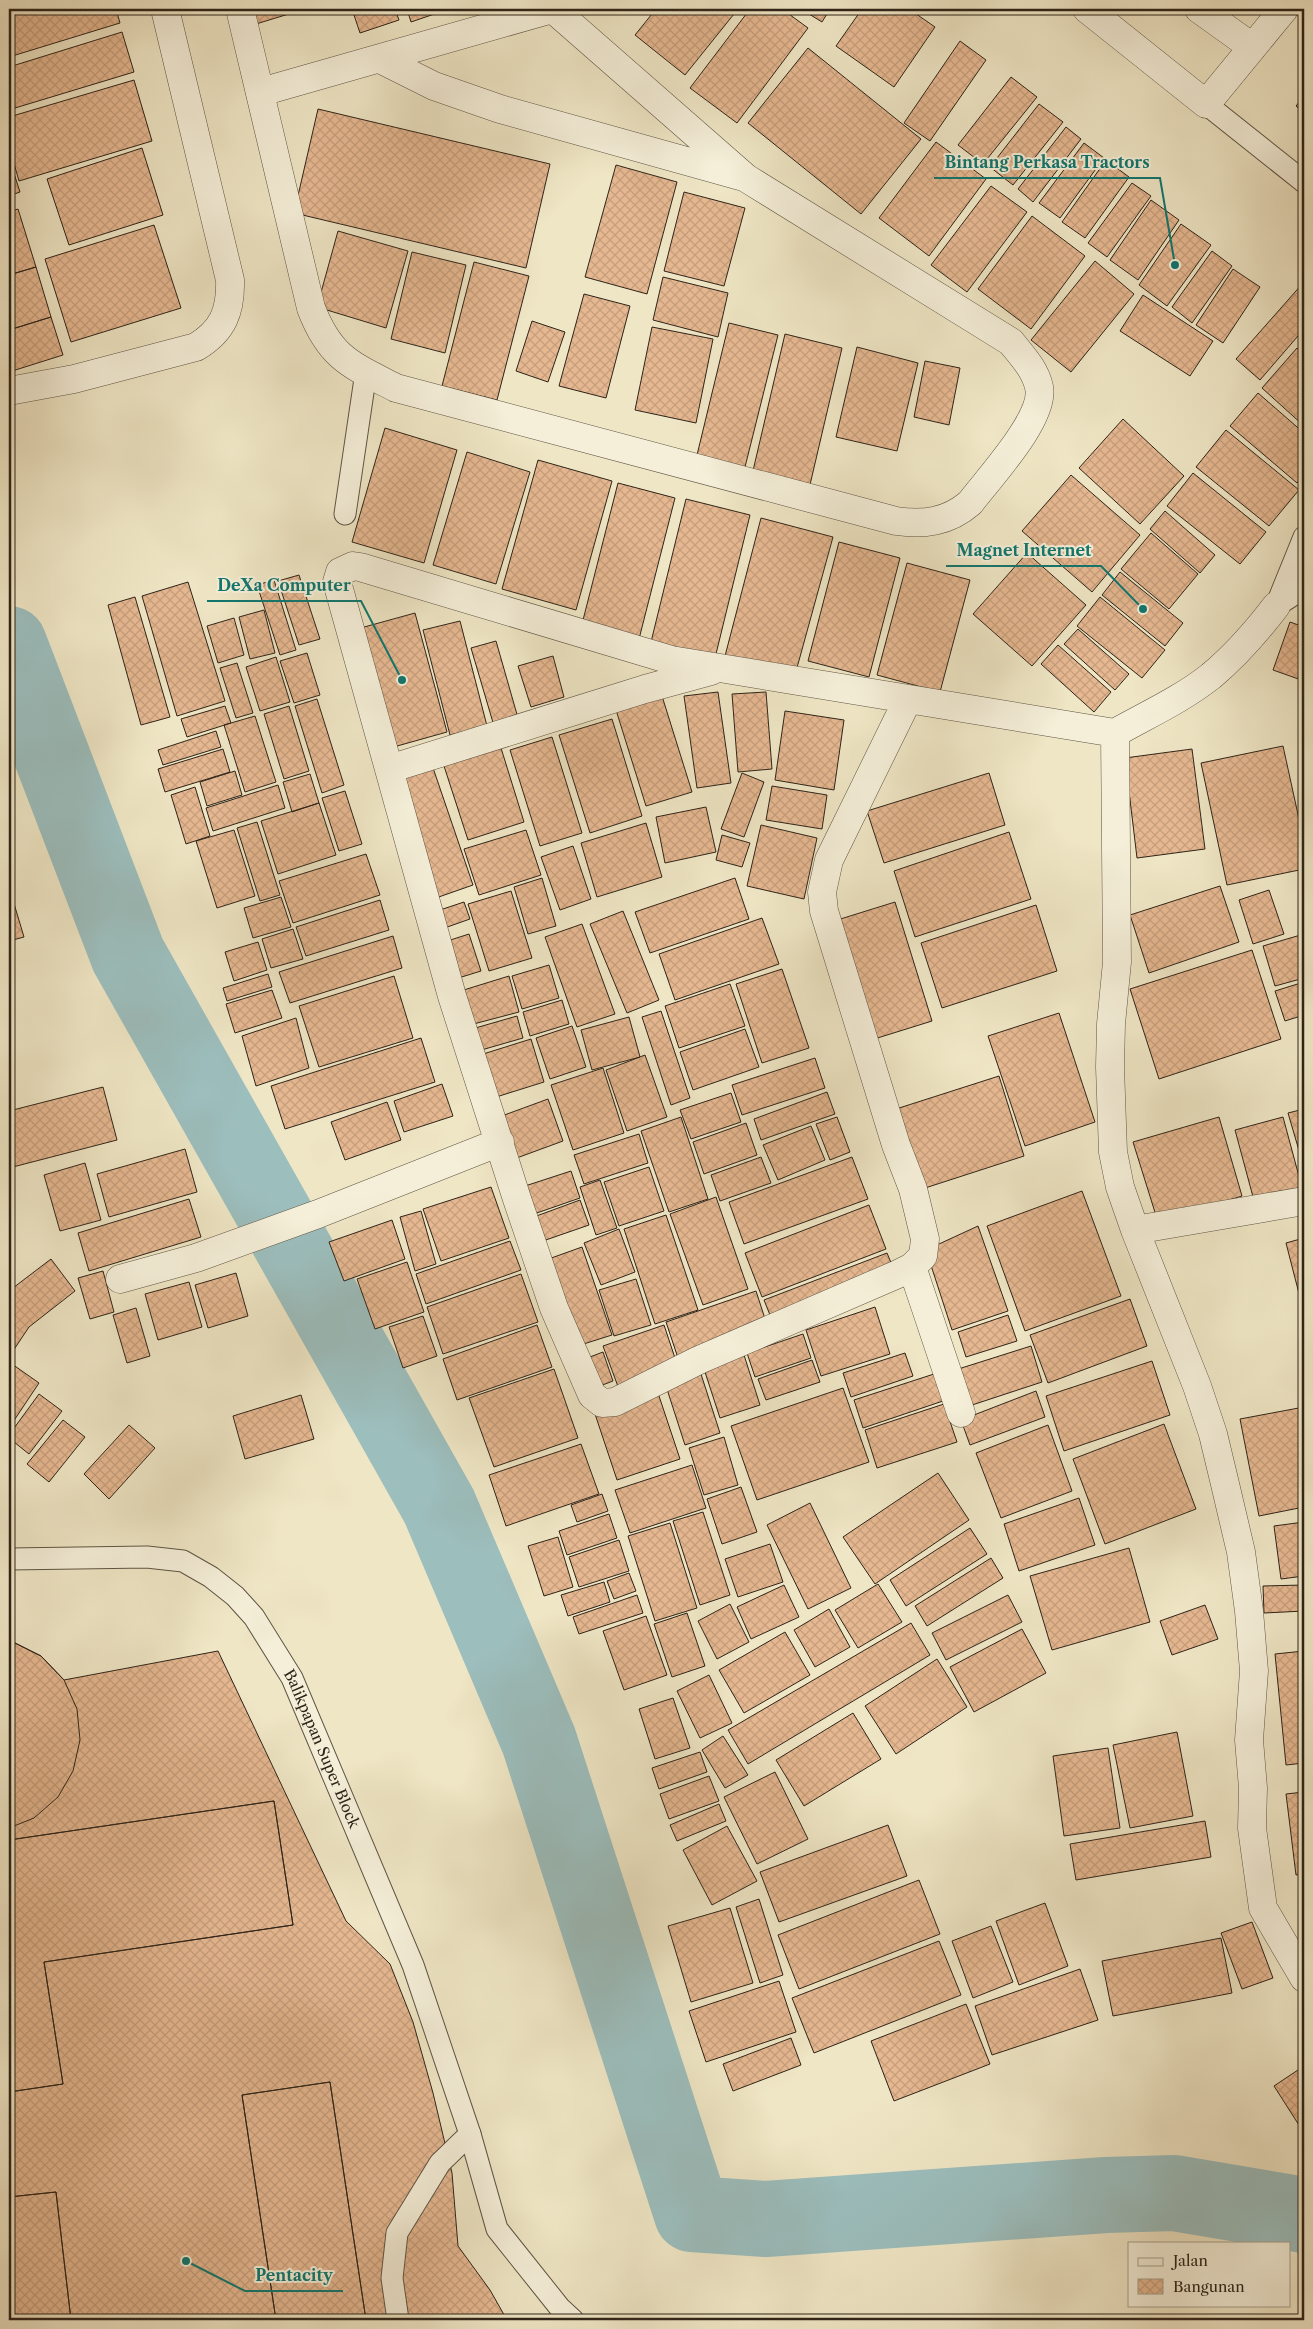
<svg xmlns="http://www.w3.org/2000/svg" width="1313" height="2329" font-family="'Libre Caslon Text',serif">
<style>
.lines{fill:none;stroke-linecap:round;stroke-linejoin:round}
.river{stroke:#9cbebd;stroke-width:76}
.building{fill:url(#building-cross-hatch);stroke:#2e2419}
.lane-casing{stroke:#5e5444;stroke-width:23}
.street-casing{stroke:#5e5444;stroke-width:29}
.lane{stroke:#f5efd9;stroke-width:21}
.street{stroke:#f5efd9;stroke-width:28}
.labels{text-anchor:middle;stroke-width:4;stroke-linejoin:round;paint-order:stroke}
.street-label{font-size:15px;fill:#2e2419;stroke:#f5efd9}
.leader{fill:none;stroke:#0f766e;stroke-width:2}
.callout-dot{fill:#0f766e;stroke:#f5efd9;stroke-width:2}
.callout-label{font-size:16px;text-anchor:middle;font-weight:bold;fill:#0f766e;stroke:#f5efd9;stroke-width:4;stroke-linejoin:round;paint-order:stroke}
</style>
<defs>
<pattern id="building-cross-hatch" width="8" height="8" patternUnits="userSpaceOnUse" patternTransform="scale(1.25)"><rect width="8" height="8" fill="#e6b891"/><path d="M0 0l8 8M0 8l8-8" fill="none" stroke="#c69e7c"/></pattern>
</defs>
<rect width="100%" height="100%" fill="#efe6c5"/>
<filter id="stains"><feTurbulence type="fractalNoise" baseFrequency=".004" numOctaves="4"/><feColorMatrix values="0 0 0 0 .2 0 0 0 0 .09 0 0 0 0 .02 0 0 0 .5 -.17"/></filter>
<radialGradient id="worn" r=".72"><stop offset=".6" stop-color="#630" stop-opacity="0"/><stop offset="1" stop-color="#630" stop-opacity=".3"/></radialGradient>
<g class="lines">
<path class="river" d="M9,644l119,311 311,551 100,235 153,473 74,5 340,-24 68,-2 130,22"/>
</g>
<path class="building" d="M9,9h107l4,14 -111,34z
M251,9h54l-49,15z
M352,9h43l4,11 -39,13z
M407,9h42l-38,13z
M656,9h82l-53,66 -50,-40z
M750,9h32l26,19 -71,95 -47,-35z
M801,9h29l-8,13z
M862,9h47l26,18 -41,60 -58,-41z
M122,32l12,40 -119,36 -6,-21v-20z
M960,41l26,19 -56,81 -26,-18z
M808,48l113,91 -60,75 -113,-91z
M1011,77l26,20 -54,67 -25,-19z
M134,80l18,61 -133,40 -10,-35v-29z
M1304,96v17l-8,-7z
M1039,104l24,18 -50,63 -23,-18z
M318,109l232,55 -24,104 -232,-55z
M1066,127l15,12 -48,63 -15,-13z
M936,142l50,37 -57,77 -50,-38z
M1084,143l20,15 -44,60 -21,-15z
M142,148l21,67 -94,30 -22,-66z
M9,158l11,34 -11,4z
M1106,160l23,17 -44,61 -23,-16z
M616,165l61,17 -30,112 -62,-17z
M1132,183l19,13 -44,61 -19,-14z
M991,186l36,26 -60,80 -36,-27z
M684,192l61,16 -21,78 -60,-15z
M1151,200l28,20 -41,60 -28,-20z
M18,209l18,58 -27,8v-63z
M1032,216l53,40 -54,73 -53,-40z
M1181,224l30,21 -44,61 -28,-21z
M154,225l27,83 -110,34 -26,-83z
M338,231l70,20 -22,77 -69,-21z
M1212,251l20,15 -40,57 -20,-16z
M412,252l54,13 -21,88 -54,-14z
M1095,261l39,33 -63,78 -40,-32z
M474,262l55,14 -32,124 -55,-14z
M36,267l15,50 -42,13v-55z
M1233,269l27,18 -37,56 -27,-18z
M663,277l65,16 -10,44 -65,-17z
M1303,283l1,46 -44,51 -24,-21z
M584,294l46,12 -24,92 -47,-12z
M1143,295l70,46 -23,35 -70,-45z
M51,317l12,38 -54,17v-42z
M532,321l33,11 -17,50 -32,-11z
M729,323l49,12 -33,132 -48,-12z
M652,327l61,12 -17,84 -61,-13z
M785,334l57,14 -33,141 -57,-14z
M857,347l61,16 -21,88 -61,-14z
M1297,348l7,7v71l-42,-38z
M925,361l35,7 -11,57 -35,-8z
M1258,393l46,40v41l-7,9 -67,-57z
M1123,419l61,57 -44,48 -61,-56z
M385,428l72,22 -33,113 -72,-21z
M1226,430l73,60 -30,36 -73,-59z
M467,452l63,20 -34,112 -63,-19z
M538,460l74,21 -36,129 -74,-21z
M1193,473l73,59 -26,32 -73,-58z
M1071,475l69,60 -48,57 -70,-61z
M618,483l57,15 -36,141 -57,-15z
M686,499l64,16 -35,143 -64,-16z
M1165,511l50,44 -15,18 -50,-44z
M761,518l72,19 -38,138 -70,-19z
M1151,533l47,41 -29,35 -48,-40z
M839,542l61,16 -31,119 -61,-16z
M1027,553l59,52 -54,61 -59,-52z
M907,563l63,17 -30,112 -63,-17z
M1120,572l63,51 -18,23 -63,-51z
M299,575l21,64 -21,6 -21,-64z
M274,580l22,70 -16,5 -23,-70z
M188,582l37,119 -48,15 -35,-120z
M135,597l35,120 -29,8 -33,-120z
M1100,597l65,53 -23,28 -65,-52z
M264,610l11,43 -25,6 -11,-42z
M415,613l32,119 -57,16 -33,-119z
M234,618l10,37 -26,8 -11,-37z
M460,621l27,105 -37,9 -27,-105z
M1290,622l14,5v54l-31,-11z
M1078,629l51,45 -14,16 -51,-46z
M496,641l22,77 -24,8 -23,-78z
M1058,645l53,47 -17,20 -53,-48z
M307,653l13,42 -26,8 -14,-42z
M553,656l11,41 -33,10 -13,-41z
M276,657l14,45 -30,9 -14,-44z
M237,663l16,50 -17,5 -16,-50z
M718,692l13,91 -34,5 -13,-92z
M766,692l6,77 -34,3 -6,-78z
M662,696l30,96 -46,14 -30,-96z
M317,699l27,86 -22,8 -27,-87z
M225,706l6,17 -44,14 -6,-18z
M289,706l20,65 -25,8 -20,-65z
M785,711l59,9 -10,70 -59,-10z
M255,716l21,66 -31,10 -21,-67z
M612,719l30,97 -52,17 -31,-98z
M216,731l5,16 -58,18 -5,-15z
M552,737l30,96 -42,13 -30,-96z
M1283,746l21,96v27l-77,16 -26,-122z
M501,748l23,74 -56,18 -24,-74z
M223,749l7,23 -65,20 -7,-23z
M1192,749l13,100 -68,9 -12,-100z
M431,762l42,123 -40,14 -39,-124z
M235,771l7,24 -35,11 -7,-24z
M742,773l22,9 -20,55 -23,-8z
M989,773l16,52 -121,38 -17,-52z
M310,774l9,29 -27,9 -9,-30z
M278,785l7,23 -72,23 -7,-23z
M772,786l55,9 -5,34 -56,-9z
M195,787l15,49 -24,8 -15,-49z
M345,791l17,53 -23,7 -17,-53z
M319,803l17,52 -58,19 -17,-53z
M706,807l10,45 -51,11 -9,-46z
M257,822l23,73 -20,6 -23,-73z
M646,823l16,54 -65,20 -16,-54z
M761,825l56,13 -13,61 -57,-13z
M234,830l21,66 -38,12 -21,-67z
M526,830l15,45 -62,20 -15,-46z
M1009,832l22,67 -116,38 -21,-66z
M722,835l28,8 -8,24 -26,-7z
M573,846l18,53 -31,11 -19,-53z
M366,854l14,41 -87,28 -14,-42z
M542,878l14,48 -28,8 -14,-47z
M735,878l14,41 -99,34 -15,-41z
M1220,886l19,56 -90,31 -19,-58z
M9,887l15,50 -15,4z
M1269,890l15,44 -31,10 -14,-44z
M511,891l21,67 -43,13 -21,-67z
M281,897l10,30 -38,11 -9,-30z
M380,900l9,30 -83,26 -10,-29z
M464,902l6,17 -34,12 -5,-18z
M895,902l37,119 -61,19 -37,-119z
M1036,905l21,66 -115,37 -21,-65z
M623,911l36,89 -32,13 -37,-89z
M762,918l17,46 -104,36 -16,-46z
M582,924l33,90 -38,13 -32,-90z
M293,929l10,30 -32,9 -9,-29z
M469,934l12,37 -29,9 -11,-37z
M1304,934v44l-29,8 -12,-40z
M393,936l9,32 -112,35 -11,-31z
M258,942l9,28 -33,11 -9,-29z
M1252,950l29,89 -122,40 -29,-90z
M549,965l10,33 -37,11 -10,-33z
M782,969l27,79 -47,15 -26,-79z
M268,974l4,13 -45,14 -4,-13z
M394,976l19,62 -94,29 -20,-61z
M509,976l10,36 -53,14 -12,-33z
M1304,982v33l-19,6 -10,-30z
M730,984l15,42 -66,22 -14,-42z
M272,990l10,28 -47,15 -9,-29z
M562,1000l7,24 -39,12 -7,-24z
M661,1011l29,87 -19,7 -29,-88z
M1059,1013l36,109 -70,24 -37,-110z
M517,1016l6,22 -52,15 -6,-22z
M629,1017l11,40 -48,13 -11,-40z
M296,1018l13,50 -53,18 -14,-50z
M572,1026l14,41 -36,12 -14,-41z
M745,1029l14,38 -66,23 -13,-38z
M421,1038l14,44 -150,47 -14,-43z
M531,1039l13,43 -51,16 -13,-43z
M645,1055l22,62 -40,14 -21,-61z
M815,1058l10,30 -83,27 -10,-30z
M603,1068l21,65 -51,17 -22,-65z
M999,1076l25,80 -102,33 -26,-80z
M442,1084l11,32 -49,16 -10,-31z
M103,1087l14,53 -108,28v-57z
M827,1092l8,22 -74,26 -7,-21z
M731,1093l10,29 -50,17 -11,-29z
M548,1099l15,42 -49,18 -15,-42z
M387,1102l14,38 -56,20 -14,-38z
M1304,1109v44l-4,1 -12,-41z
M681,1117l27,82 -39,13 -28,-81z
M837,1117l13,35 -20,8 -14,-36z
M1219,1117l23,79 -84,26 -25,-80z
M1283,1117l21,78 -48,13 -21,-78z
M746,1123l11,32 -53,19 -11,-32z
M811,1126l14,34 -47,20 -15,-35z
M639,1134l9,29 -64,21 -10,-29z
M185,1149l12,43 -88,25 -12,-43z
M761,1157l10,26 -51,18 -9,-26z
M852,1157l16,42 -124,45 -15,-42z
M85,1163l16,57 -41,11 -16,-56z
M649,1167l15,44 -45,15 -15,-44z
M571,1171l9,27 -49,17 -9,-28z
M600,1180l17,48 -21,7 -16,-48z
M491,1187l18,51 -68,23 -18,-52z
M1082,1191l39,105 -96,35 -38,-105z
M716,1197l32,92 -45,16 -33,-91z
M189,1199l12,38 -112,34 -11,-38z
M580,1200l9,25 -49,17 -9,-24z
M869,1205l17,44 -124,48 -17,-44z
M421,1211l15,53 -21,7 -15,-54z
M666,1215l32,95 -43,14 -31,-95z
M392,1220l13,39 -61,22 -15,-39z
M978,1226l30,85 -56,19 -26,-80z
M619,1229l16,43 -34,13 -17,-42z
M1304,1238v75l-18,-70z
M510,1241l11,29 -95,34 -10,-30z
M582,1247l30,88 -38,12 -31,-86z
M887,1253l7,17 -122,50 -8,-20z
M51,1259l24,32 -46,36 -20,30v-66z
M407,1262l17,50 -49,17 -18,-50z
M103,1271l11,41 -24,7 -12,-41z
M236,1273l12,43 -40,12 -13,-43z
M521,1274l17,48 -95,32 -16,-47z
M636,1279l15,46 -37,11 -15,-46z
M189,1282l13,45 -44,13 -13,-46z
M756,1291l12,37 -87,39 -15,-45z
M1130,1299l17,47 -99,37 -18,-48z
M875,1307l15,47 -69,22 -15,-46z
M136,1308l14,48 -23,7 -14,-48z
M1008,1315l9,26 -51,16 -8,-25z
M423,1316l14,40 -34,12 -14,-41z
M537,1325l15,42 -95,33 -14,-41z
M664,1325l14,42 -58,25 -17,-46z
M803,1334l8,24 -56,19 -8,-24z
M1031,1346l11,36 -79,26 -11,-37z
M603,1352l10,29 -21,8 -10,-29z
M905,1353l8,23 -62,21 -8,-24z
M744,1355l16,50 -40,13 -16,-49z
M812,1360l8,22 -54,18 -8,-21z
M1152,1361l18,54 -106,36 -18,-55z
M12,1364l27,19 -30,45v-60z
M554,1369l24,69 -84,29 -25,-69z
M700,1371l20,62 -35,12 -20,-62z
M934,1374l9,27 -80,27 -9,-28z
M843,1388l26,74 -112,38 -26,-74z
M657,1390l23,69 -63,21 -23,-69z
M1036,1391l9,26 -75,28 -9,-25z
M39,1394l23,17 -33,43 -20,-16v-3z
M301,1395l13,44 -69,20 -12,-43z
M944,1404l13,38 -80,26 -12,-38z
M1304,1407v100l-45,9 -19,-97z
M63,1420l22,17 -36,45 -22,-18z
M1164,1424l32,85 -91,35 -32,-85z
M129,1425l26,23 -46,51 -25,-25z
M1048,1425l24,66 -71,27 -25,-65z
M724,1437l14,48 -34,10 -15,-47z
M581,1444l18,50 -93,32 -17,-51z
M692,1465l14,43 -76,25 -15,-43z
M938,1473l31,47 -94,64 -32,-47z
M741,1487l16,45 -35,12 -15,-45z
M602,1494l6,17 -31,11 -6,-17z
M1079,1498l16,47 -76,26 -15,-47z
M810,1503l41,85 -43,21 -41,-84z
M703,1512l27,83 -30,10 -27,-84z
M609,1514l8,24 -50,17 -8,-24z
M1304,1522v54l-23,3 -7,-53z
M670,1523l27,85 -42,13 -27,-85z
M970,1528l17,26 -81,52 -16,-26z
M558,1537l15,50 -29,9 -16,-50z
M619,1540l10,31 -50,16 -10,-30z
M770,1544l13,38 -45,15 -13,-38z
M1129,1548l21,74 -98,28 -22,-74z
M991,1558l12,20 -76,48 -12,-20z
M629,1573l7,18 -22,8 -7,-18z
M604,1582l6,20 -42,14 -7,-21z
M878,1584l24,38 -44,26 -23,-38z
M784,1585l15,32 -48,22 -14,-32z
M1304,1585v26l-40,2 -1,-27z
M637,1595l6,18 -64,21 -6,-17z
M1008,1595l14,27 -76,38 -14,-27z
M730,1604l19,38 -32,17 -19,-38z
M1205,1605l13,34 -46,16 -12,-34z
M829,1609l21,38 -35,20 -21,-37z
M687,1613l18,53 -33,11 -18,-53z
M646,1616l21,59 -43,15 -21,-59z
M911,1623l19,32 -182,109 -20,-34z
M1022,1629l24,44 -72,39 -24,-45z
M785,1632l25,43 -66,38 -25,-43z
M9,1640l32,16 23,24 154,-29 128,270 44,43 23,58 20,71 19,80 6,73 32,44 17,30h-141l-36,-238 -88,13 34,225h-205l-15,-128 -47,5v-105l54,-8 -19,-122 249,-37 -19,-124 -265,39z
M9,1640l32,16 23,24 13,29 3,31 -7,31 -15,26 -24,21 -25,10z
M1304,1651v112l-18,2 -11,-111z
M937,1659l30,48 -71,47 -31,-48z
M709,1675l23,48 -32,15 -23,-47z
M673,1698l17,50 -35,11 -16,-50z
M853,1713l28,46 -77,47 -28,-46z
M1177,1732l16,84 -63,12 -17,-83z
M723,1736l25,39 -23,13 -23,-38z
M1108,1748l12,80 -56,8 -11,-80z
M700,1752l7,20 -48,17 -7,-21z
M775,1772l33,67 -51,25 -33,-67z
M709,1776l10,25 -50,18 -9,-25z
M1304,1792v82l-8,1 -10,-81z
M274,1801l19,124 -249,37 19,122 -54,8v-252z
M719,1804l7,17 -49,20 -7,-16z
M1205,1821l6,36 -135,23 -6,-36z
M888,1825l19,51 -128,46 -19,-50z
M727,1826l30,55 -45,24 -29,-55z
M919,1880l21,54 -141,55 -21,-54z
M759,1899l24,76 -23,8 -24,-76z
M1045,1903l23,63 -49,19 -23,-64z
M730,1908l23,75 -62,19 -23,-76z
M1252,1922l21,56 -31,11 -21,-56z
M991,1926l22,56 -40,16 -21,-57z
M1221,1938l11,55 -119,23 -11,-55z
M939,1941l22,54 -147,58 -22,-55z
M1080,1969l18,51 -106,35 -17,-49z
M779,1981l17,51 -90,30 -17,-51z
M966,2004l24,60 -96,37 -23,-60z
M791,2038l10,27 -68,26 -10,-27z
M1304,2066v67l-30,-47z
M330,2082l36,238h-90l-34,-225z
M56,2192l15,128h-62v-123z"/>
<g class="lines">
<g class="lane-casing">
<g id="lane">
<path d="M1206,104l98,78"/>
<path d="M345,514l21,-142"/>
<path d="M1276,606l28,-69"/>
<path d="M1276,606l28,-18"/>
<path id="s1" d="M9,1559l138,-2 36,4 28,16 24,19 19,21 38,61 121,287 57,169 27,95 63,79 13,12"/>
<path d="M398,2320l-6,-42 5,-45 43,-70 30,-29"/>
</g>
</g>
<g class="street-casing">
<path id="street" d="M240,9l71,299c19,50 40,57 85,80l500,133c28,4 52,1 74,-18 19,-25 76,-86 69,-116 -4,-18 -17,-31 -28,-45l-265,-164 -193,-169
M1087,9l119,95 78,-95
M1199,9l53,38
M380,59l54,27 66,23 240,67
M261,92l291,-83
M9,391l65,-12 122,-32c27,-16 35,-36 34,-67l-65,-271
M1276,606c-19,25 -41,50 -65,70 -29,23 -64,39 -96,57l2,229 -6,62 -1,43 3,85 7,35 15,43 62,156 16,48 12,50 16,68 8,59 5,60 -5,69 4,48 -1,40 11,80 41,70
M908,699l-79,161 -7,32 2,19 72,234 17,44 12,50 -2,17 -11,11 -14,7 -199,86 -84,42 -13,1 -10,-8 -38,-87 -37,-109 -65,-203 -115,-414 3,-10 13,-6 7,1 311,93 444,73
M389,769l256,-80 66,-18
M1135,1230l169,-29
M912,1267l49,146
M120,1279l76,-21 122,-44 182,-72"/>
</g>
<use href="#lane" class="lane"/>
<use href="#street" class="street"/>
</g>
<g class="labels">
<g class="street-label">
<text dy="5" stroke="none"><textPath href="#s1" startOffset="414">Balikpapan Super Block</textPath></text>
</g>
</g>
<path class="leader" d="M1175 265L1160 178H934M1143 609L1101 566H946M402 680L361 601H207M186 2261L245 2291H343"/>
<g class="callout-dot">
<circle cx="1175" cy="265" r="5"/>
<circle cx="1143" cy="609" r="5"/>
<circle cx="402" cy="680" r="5"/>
<circle cx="186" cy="2261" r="5"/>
</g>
<g class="callout-label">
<text x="1047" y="168">Bintang Perkasa Tractors</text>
<text x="1024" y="556">Magnet Internet</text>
<text x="284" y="591">DeXa Computer</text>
<text x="294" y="2281">Pentacity</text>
</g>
<rect width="1313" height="2329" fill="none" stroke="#efe6c5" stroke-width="30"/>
<rect x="10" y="10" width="1293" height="2309" fill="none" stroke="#2e2419" stroke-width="2.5"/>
<rect x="15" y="15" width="1283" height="2299" fill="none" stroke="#2e2419"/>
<rect x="1128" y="2242" width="162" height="65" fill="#f5efd9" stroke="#a59e8c"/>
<rect x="1138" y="2258" width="25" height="8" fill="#f5efd9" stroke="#a59e8c"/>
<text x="1173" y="2266" font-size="15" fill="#2e2419">Jalan</text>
<rect x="1138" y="2279" width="25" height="15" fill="url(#building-cross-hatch)" stroke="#a59e8c"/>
<text x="1173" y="2292" font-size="15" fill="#2e2419">Bangunan</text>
<rect width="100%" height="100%" filter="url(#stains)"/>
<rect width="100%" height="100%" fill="url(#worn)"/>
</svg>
